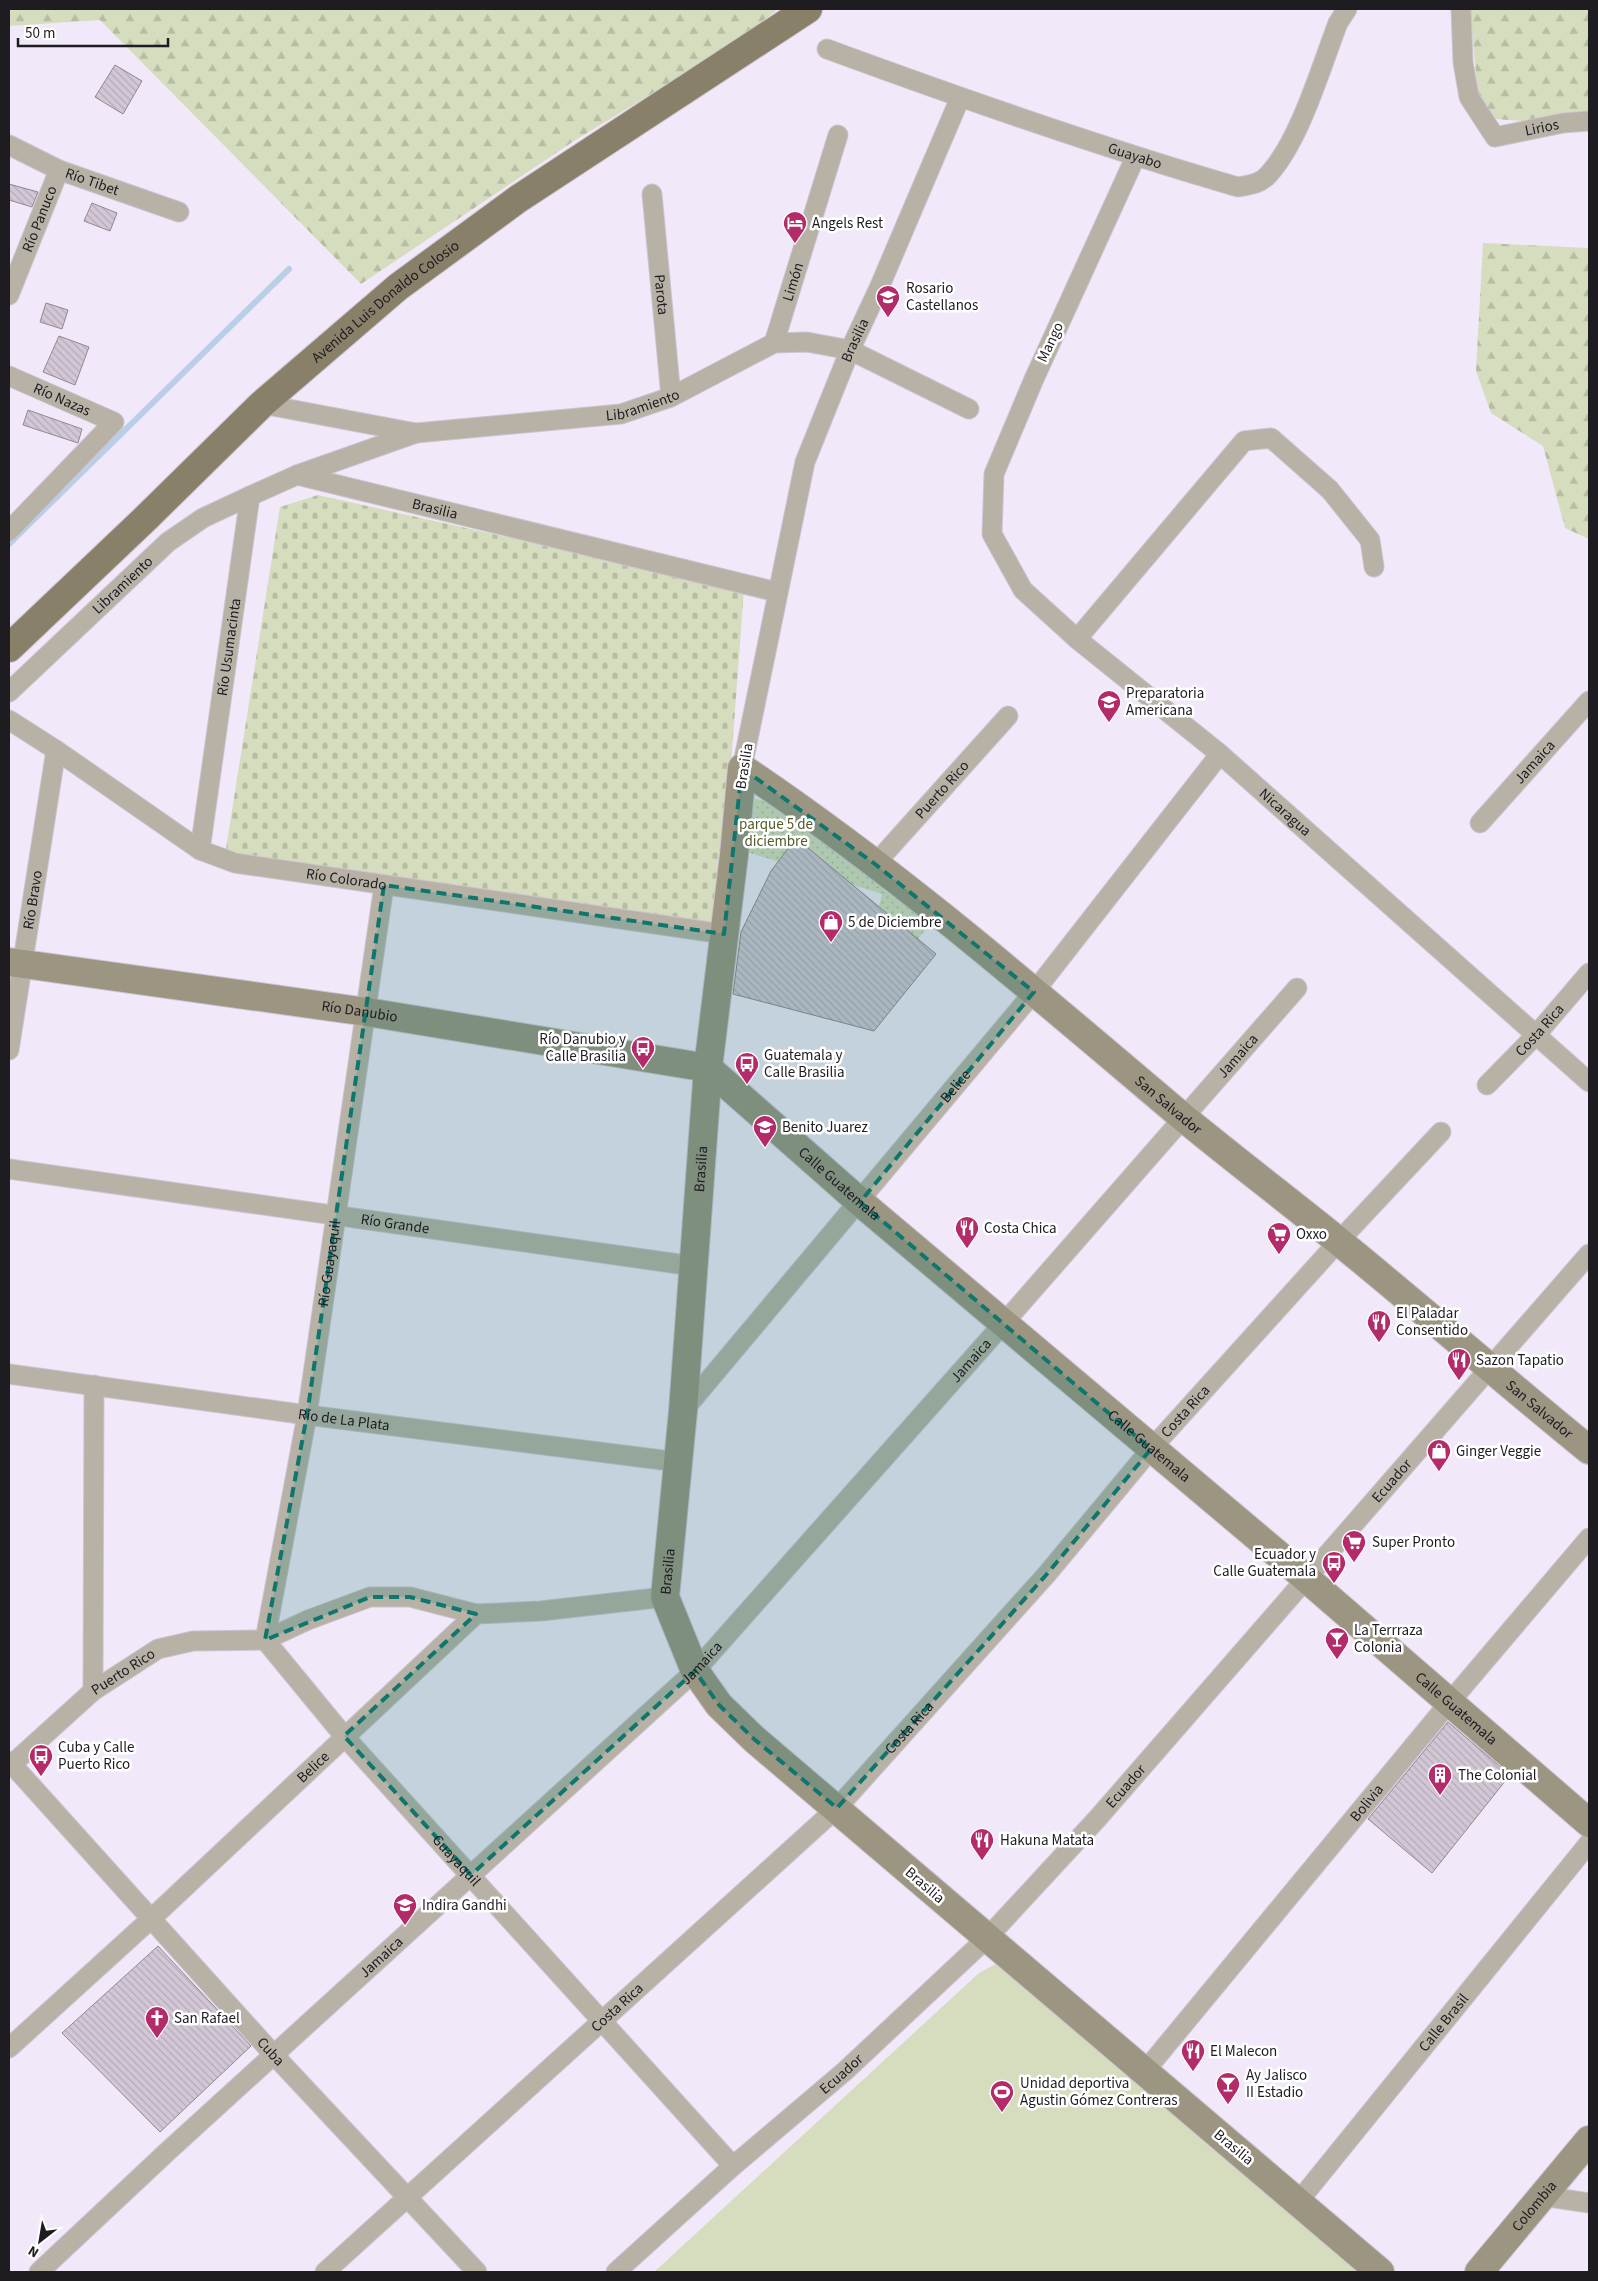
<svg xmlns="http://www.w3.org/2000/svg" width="1598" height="2281" font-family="'Source Sans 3',sans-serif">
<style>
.grass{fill:#d5ddbe}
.forest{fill:url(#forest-firs)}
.cemetery{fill:url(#cemetery-stones)}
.park{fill:url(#park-dots)}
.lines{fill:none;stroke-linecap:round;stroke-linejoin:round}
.stream{stroke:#bacee7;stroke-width:6}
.building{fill:url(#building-back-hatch);stroke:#928794}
.street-casing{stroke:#cbc4d2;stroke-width:21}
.secondary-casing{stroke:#cbc4d2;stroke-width:30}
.primary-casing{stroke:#cbc4d2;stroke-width:30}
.street{stroke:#b7b2a5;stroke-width:19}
.secondary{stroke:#9c9582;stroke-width:28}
.primary{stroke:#898069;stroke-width:28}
.marked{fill:#0f766e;fill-opacity:0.2;stroke:#0f766e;stroke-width:4;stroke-dasharray:10 6;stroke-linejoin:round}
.labels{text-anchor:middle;stroke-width:5;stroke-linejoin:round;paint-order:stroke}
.street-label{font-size:15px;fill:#1e1b21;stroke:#fff}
.poi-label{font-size:15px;fill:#1e1b21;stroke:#fff;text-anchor:start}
.park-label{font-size:15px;fill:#525c2b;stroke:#fff}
</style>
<defs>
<pattern id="forest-firs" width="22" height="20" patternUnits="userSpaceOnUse" patternTransform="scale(1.25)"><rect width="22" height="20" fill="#d5ddbe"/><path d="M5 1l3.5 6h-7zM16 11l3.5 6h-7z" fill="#b6bda3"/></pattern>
<pattern id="cemetery-stones" width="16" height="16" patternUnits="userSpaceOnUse" patternTransform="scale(1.25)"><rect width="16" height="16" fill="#d5ddbe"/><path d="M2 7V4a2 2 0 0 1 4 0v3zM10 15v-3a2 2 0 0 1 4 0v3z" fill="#b6bda3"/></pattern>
<pattern id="park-dots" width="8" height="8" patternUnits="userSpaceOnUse" patternTransform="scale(1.25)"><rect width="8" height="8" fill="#d5ddbe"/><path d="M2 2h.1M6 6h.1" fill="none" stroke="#b6bda3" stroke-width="1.8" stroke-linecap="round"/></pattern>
<pattern id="building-back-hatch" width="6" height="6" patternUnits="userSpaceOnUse" patternTransform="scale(1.25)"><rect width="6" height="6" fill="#d3c7d5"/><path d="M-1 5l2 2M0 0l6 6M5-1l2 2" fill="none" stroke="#b5aab7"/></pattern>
</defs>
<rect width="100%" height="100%" fill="#f1e9f9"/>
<path class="grass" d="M1001,1961l360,311h-707l325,-299z"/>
<path class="forest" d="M9,9h769l-47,37 -154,93 -216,145 -261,-264 -91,6z
M1470,9h119v105l-66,7 -28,-2 -17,-23z
M1483,243l106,5v291l-24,-11 -22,-82 -52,-33 -15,-42z"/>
<path class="cemetery" d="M318,495l426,95 -25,334 -494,-69 55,-348z"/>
<path class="park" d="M752,798l34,8 101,75 -3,9 46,34 -28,35 -31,-15 11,-50 -138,-43z"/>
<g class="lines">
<path class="stream" d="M9,544l280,-275"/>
</g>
<path class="building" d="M115,65l27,16 -19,33 -28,-17z
M9,184l29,8 -6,15 -23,-7z
M92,203l25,10 -7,18 -26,-10z
M46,303l22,7 -6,19 -22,-7z
M59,336l30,11 -14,38 -32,-13z
M28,410l54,19 -4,14 -55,-18z
M796,838l140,116 -62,77 -141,-37 8,-62 30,-61z
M1448,1722l62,53 -78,98 -64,-54z
M158,1946l93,100 -91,86 -98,-99z"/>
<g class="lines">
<g class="street-casing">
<g id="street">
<path id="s1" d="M1461,9l2,53 6,35 26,40 68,-14 26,-2"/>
<path id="s2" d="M827,49c136,50 272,98 411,138 11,-2 23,-3 31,-13 31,-34 52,-107 69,-151l9,-14"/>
<path id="s3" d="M9,145l50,25 120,42"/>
<path id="s4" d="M1135,158l-101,221 -40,95 -2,60 31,56 54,49 143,115 369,328"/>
<path id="s5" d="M652,194l19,203"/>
<path id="s6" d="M9,295l50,-125"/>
<path id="s7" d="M774,343l64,-208"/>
<path id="s8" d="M9,376l105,46 -105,109"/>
<path d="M262,404l154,29"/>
<path id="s9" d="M297,475l480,117"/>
<path d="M1077,639l167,-198 27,-3 59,52 40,50 4,27"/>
<path id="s10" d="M9,692l159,-150 35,-24 47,-22"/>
<path id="s11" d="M9,720l47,30 144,100 35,13 489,71"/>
<path id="s12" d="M742,768l63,-306 45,-112 29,-62 81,-190"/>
<path id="s13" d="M1480,823l109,-122"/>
<path id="s14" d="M200,850l50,-354 47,-21 119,-42 205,-19 50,-17 103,-54 33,-1 43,8 119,59"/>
<path id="s15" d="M875,864l133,-148"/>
<path id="s16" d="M9,1050l47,-300"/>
<path id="s17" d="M1487,1085l49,-50 53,-62"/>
<path id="s18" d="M9,1169l684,97"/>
<path id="s19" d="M9,1374l298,41 371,47"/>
<path id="s20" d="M683,1411l351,-419 186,-238"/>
<path id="s21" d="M265,1640l42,-225 77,-530"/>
<path id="s22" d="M265,1640l79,96 389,430"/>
<path d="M93,1691l1,-306"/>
<path id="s23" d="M9,1761l264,293 204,218"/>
<path id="s24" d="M9,1767l84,-76 65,-42 35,-8 72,-1 43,-20 62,-23h40l66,17"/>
<path id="s25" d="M9,2048l143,-130 324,-304 65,-3 124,-14"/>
<path id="s26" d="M1145,2071l304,-368 140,-165"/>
<path d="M1542,2196l47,7"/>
<path id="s27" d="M1298,2202l291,-359"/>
<path id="s28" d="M39,2272l128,-120 528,-481 308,-347 294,-336"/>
<path id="s29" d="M325,2272l512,-464 210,-234 104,-125 188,-208 102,-109"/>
<path id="s30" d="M616,2272l117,-106 112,-95 142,-133 110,-119 492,-565"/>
</g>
</g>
<g class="secondary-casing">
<g id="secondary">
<path id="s31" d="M9,962l358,50 341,56 152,134 447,377 282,244"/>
<path id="s32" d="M1380,2272l-626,-533 -35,-34 -24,-34 -30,-74 18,-186 25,-343 26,-213 8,-87c154,103 295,226 437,346 52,43 106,84 158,126 85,69 167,141 252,210"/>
<path id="s33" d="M1479,2272l110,-132"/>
</g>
</g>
<g class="primary-casing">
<g id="primary">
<path id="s34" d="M9,648l138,-131 115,-113 136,-117 120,-88 290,-190"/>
</g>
</g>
<use href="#street" class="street"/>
<use href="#secondary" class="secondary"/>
<use href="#primary" class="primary"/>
</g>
<path class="marked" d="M742,768l133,96 159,128 -174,210 291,247 -104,125 -210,234 -83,-69 -35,-34 -24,-34 -224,204 -127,-139 132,-122 -66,-17h-40l-105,43 42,-225 77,-530 340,49z"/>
<defs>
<g id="hotel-pin" transform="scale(1.25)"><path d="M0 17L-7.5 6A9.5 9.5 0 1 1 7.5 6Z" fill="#b42b6a" stroke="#fff"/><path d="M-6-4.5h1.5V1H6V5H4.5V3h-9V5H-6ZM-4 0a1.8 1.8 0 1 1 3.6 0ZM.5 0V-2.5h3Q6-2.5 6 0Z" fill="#fff"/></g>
<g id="school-pin" transform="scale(1.25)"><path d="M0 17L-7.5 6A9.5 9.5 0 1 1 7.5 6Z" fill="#b42b6a" stroke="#fff"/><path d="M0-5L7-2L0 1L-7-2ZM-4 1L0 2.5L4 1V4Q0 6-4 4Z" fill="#fff"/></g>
<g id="university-pin" transform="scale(1.25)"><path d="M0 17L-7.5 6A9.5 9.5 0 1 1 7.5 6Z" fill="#b42b6a" stroke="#fff"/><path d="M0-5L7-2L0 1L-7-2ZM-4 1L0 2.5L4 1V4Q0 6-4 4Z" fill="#fff"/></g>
<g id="shop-pin" transform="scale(1.25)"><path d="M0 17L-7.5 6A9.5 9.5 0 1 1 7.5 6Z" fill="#b42b6a" stroke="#fff"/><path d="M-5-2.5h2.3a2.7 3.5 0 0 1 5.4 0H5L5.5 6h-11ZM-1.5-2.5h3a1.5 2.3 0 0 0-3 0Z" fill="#fff"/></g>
<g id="bus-pin" transform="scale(1.25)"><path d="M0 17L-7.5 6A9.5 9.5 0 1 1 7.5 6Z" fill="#b42b6a" stroke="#fff"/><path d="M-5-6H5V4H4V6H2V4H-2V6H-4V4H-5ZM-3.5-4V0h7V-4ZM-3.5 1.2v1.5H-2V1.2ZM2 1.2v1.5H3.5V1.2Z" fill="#fff"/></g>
<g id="restaurant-pin" transform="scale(1.25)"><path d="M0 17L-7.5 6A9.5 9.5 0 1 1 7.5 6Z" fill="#b42b6a" stroke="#fff"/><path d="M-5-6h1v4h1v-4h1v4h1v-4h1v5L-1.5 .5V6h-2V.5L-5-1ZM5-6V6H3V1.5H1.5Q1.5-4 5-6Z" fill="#fff"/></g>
<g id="supermarket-pin" transform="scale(1.25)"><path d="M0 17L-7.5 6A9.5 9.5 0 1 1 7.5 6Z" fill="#b42b6a" stroke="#fff"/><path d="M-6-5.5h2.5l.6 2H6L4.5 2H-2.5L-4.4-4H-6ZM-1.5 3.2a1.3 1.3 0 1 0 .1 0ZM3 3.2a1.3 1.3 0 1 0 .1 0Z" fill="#fff"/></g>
<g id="bar-pin" transform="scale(1.25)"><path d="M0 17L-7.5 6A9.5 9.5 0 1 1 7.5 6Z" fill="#b42b6a" stroke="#fff"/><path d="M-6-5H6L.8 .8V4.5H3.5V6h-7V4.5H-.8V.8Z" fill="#fff"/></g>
<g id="building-pin" transform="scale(1.25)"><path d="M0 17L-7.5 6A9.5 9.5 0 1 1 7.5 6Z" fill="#b42b6a" stroke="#fff"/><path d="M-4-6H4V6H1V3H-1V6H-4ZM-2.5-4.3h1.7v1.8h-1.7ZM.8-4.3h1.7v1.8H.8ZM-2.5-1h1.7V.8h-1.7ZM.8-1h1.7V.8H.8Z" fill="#fff"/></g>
<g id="church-pin" transform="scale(1.25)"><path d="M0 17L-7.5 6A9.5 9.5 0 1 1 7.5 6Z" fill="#b42b6a" stroke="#fff"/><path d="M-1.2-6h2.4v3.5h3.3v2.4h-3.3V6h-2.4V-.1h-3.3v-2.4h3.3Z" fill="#fff"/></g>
<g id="stadium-pin" transform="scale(1.25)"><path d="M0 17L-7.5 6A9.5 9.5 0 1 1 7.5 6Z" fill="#b42b6a" stroke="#fff"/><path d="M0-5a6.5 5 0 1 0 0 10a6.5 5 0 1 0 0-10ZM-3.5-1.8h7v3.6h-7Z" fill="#fff"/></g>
</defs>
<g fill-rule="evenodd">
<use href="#hotel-pin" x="795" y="223"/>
<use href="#school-pin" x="888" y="297"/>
<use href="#university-pin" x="1109" y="702"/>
<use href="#shop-pin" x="831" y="922"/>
<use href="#bus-pin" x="643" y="1048"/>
<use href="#bus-pin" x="747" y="1064"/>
<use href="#school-pin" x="765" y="1127"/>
<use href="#restaurant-pin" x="967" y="1228"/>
<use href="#supermarket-pin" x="1279" y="1234"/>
<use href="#restaurant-pin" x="1379" y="1322"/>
<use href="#restaurant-pin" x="1459" y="1360"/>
<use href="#shop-pin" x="1439" y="1451"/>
<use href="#supermarket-pin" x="1354" y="1542"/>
<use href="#bus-pin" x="1334" y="1563"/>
<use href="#bar-pin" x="1337" y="1639"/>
<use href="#bus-pin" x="41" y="1756"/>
<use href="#building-pin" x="1440" y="1775"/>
<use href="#restaurant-pin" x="982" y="1840"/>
<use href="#school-pin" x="405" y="1905"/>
<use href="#church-pin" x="157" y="2018"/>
<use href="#restaurant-pin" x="1193" y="2051"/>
<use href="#bar-pin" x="1228" y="2084"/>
<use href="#stadium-pin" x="1002" y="2092"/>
</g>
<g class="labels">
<g class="street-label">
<text dy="5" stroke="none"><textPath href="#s1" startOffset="184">Lirios</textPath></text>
<text dy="5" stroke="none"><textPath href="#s2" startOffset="326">Guayabo</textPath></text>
<text dy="5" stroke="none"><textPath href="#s3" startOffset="91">Río Tibet</textPath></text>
<text dy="5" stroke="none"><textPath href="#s6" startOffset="82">Río Panuco</textPath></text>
<text dy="5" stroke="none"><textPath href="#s7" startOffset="64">Limón</textPath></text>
<text dy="5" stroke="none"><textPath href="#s5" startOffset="101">Parota</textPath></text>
<text dy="5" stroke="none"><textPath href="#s34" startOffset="512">Avenida Luis Donaldo Colosio</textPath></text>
<text dy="5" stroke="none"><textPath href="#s12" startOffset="444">Brasilia</textPath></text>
<text transform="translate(1050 342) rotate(-65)" y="5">Mango</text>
<text dy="5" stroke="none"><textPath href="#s8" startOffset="58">Río Nazas</textPath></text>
<text dy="5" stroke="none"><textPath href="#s14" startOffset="764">Libramiento</textPath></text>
<text dy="5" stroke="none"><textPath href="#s9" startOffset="142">Brasilia</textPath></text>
<text dy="5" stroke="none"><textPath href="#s10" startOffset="156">Libramiento</textPath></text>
<text dy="5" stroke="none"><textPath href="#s14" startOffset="205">Río Usumacinta</textPath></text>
<text dy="5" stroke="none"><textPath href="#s13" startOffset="82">Jamaica</textPath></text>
<text transform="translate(744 766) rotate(-81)" y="5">Brasilia</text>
<text dy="5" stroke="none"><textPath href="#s15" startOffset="100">Puerto Rico</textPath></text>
<text dy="5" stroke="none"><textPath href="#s4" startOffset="814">Nicaragua</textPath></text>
<text dy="5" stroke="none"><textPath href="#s11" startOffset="381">Río Colorado</textPath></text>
<text dy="5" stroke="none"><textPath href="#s16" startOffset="152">Río Bravo</textPath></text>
<text dy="5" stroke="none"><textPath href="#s31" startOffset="354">Río Danubio</textPath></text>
<text dy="5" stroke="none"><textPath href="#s17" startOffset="76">Costa Rica</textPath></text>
<text dy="5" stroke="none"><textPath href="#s28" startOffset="1710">Jamaica</textPath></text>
<text dy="5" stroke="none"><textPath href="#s20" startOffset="424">Belice</textPath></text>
<text dy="5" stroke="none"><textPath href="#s32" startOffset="2369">San Salvador</textPath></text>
<text dy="5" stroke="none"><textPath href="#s32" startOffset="1422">Brasilia</textPath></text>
<text dy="5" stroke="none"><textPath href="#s31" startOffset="882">Calle Guatemala</textPath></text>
<text dy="5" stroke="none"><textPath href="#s18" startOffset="390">Río Grande</textPath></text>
<text dy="5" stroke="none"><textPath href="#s21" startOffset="382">Río Guayaquil</textPath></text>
<text dy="5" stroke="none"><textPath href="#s28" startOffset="1305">Jamaica</textPath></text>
<text dy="5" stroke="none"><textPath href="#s32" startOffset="2849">San Salvador</textPath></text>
<text dy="5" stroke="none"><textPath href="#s29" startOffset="1219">Costa Rica</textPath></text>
<text dy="5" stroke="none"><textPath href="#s19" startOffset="338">Río de La Plata</textPath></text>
<text dy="5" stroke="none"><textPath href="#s31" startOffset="1288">Calle Guatemala</textPath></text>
<text dy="5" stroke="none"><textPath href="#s30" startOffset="1110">Ecuador</textPath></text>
<text dy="5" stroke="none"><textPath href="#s32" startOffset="1018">Brasilia</textPath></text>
<text dy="5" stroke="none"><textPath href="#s28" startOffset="900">Jamaica</textPath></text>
<text dy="5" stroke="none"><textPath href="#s24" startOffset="149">Puerto Rico</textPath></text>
<text dy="5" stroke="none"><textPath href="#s31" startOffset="1692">Calle Guatemala</textPath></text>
<text dy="5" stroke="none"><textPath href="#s29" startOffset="799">Costa Rica</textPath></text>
<text dy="5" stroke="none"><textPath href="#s25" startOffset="414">Belice</textPath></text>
<text dy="5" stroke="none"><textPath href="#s30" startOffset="705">Ecuador</textPath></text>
<text dy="5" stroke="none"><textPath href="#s26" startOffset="348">Bolivia</textPath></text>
<text dy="5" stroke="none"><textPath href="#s22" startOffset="292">Guayaquil</textPath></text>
<text transform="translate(925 1885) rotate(41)" y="5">Brasilia</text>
<text dy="5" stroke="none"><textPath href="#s28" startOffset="465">Jamaica</textPath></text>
<text dy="5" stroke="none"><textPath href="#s29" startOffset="394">Costa Rica</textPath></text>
<text dy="5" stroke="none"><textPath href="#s27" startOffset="231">Calle Brasil</textPath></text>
<text dy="5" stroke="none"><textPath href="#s23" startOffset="391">Cuba</textPath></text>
<text dy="5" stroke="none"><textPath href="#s30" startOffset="300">Ecuador</textPath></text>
<text transform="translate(1234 2147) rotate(40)" y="5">Brasilia</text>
<text dy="5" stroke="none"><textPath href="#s33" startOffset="86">Colombia</textPath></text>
</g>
<g class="poi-label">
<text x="812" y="228">Angels Rest</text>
<text x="906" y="293">Rosario<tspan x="906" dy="17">Castellanos</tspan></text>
<text x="1126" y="698">Preparatoria<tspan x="1126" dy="17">Americana</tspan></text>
<text x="848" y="927">5 de Diciembre</text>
<text x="626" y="1044" text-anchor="end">Río Danubio y<tspan x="626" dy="17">Calle Brasilia</tspan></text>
<text x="764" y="1060">Guatemala y<tspan x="764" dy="17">Calle Brasilia</tspan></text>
<text x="782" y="1132">Benito Juarez</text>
<text x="984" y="1233">Costa Chica</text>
<text x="1296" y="1239">Oxxo</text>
<text x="1396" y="1318">El Paladar<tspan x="1396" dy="17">Consentido</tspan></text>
<text x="1476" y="1365">Sazon Tapatio</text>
<text x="1456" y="1456">Ginger Veggie</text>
<text x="1372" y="1547">Super Pronto</text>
<text x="1316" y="1559" text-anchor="end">Ecuador y<tspan x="1316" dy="17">Calle Guatemala</tspan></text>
<text x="1354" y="1635">La Terrraza<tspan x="1354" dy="17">Colonia</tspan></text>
<text x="58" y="1752">Cuba y Calle<tspan x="58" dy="17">Puerto Rico</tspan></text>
<text x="1458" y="1780">The Colonial</text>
<text x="1000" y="1845">Hakuna Matata</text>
<text x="422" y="1910">Indira Gandhi</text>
<text x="174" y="2023">San Rafael</text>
<text x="1210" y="2056">El Malecon</text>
<text x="1246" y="2080">Ay Jalisco<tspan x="1246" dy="17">II Estadio</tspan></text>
<text x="1020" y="2088">Unidad deportiva<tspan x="1020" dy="17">Agustin Gómez Contreras</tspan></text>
</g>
<g class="park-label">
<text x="776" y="829">parque 5 de<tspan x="776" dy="17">diciembre</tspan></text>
</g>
</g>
<rect width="1598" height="2281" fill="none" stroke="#1e1b21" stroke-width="20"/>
<g transform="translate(40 2241) rotate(211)" stroke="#ffffff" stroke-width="4" paint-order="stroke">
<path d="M0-4L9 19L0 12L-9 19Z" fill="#1e1b21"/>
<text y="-8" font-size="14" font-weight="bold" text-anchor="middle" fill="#1e1b21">N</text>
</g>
<path d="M18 38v8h150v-8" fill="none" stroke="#1e1b21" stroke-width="2.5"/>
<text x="25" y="38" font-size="15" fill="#1e1b21" stroke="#ffffff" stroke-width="4" paint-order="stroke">50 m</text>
</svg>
